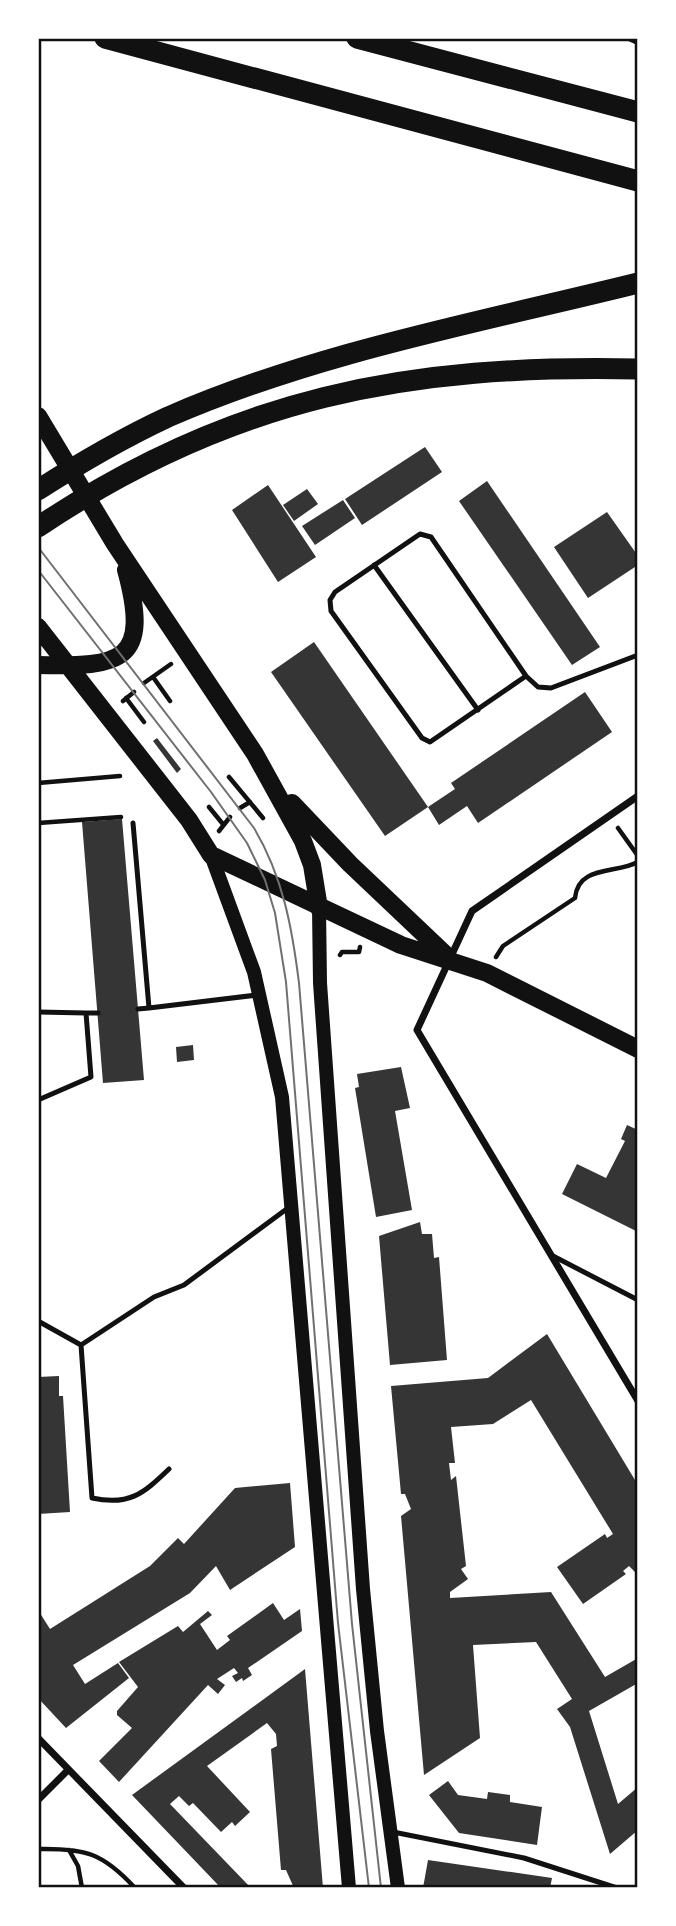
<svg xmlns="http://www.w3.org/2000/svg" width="676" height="1926" font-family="'Sofia Sans Condensed',sans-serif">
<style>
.building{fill:#353535}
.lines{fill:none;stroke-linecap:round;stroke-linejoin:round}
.path{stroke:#111;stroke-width:4.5}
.service{stroke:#111;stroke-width:5}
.minor{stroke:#111;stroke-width:7}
.secondary{stroke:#111;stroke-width:14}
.primary{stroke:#111;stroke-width:18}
.motorway{stroke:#111;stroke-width:21}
.tram{stroke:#707070;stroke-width:2}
.neatline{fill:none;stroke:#111;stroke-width:2.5}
</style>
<rect width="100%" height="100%" fill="#fff"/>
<path class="building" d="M425,447l17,25 -80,53 -17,-26z
M487,481l113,166 -28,18 -113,-164z
M268,485l48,72 -38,25 -46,-72z
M307,489l11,15 -24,17 -11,-16z
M343,500l12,18 -40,27 -13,-19z
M607,512l31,44v9l-50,33 -34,-51z
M314,642l114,165 -43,29 -114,-164z
M585,692l27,40 -134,91 -11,-17 -28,19 -11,-18 27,-18 -4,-6z
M157,738l24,31 -4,4 -24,-32z
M122,819l22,261 -41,3 -21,-261z
M193,1045l1,15 -17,2 -1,-15z
M401,1067l9,41 -15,3 17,99 -36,7 -21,-129 4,-1 -2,-13z
M627,1125l11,5v102l-76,-38 15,-30 29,14 19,-37 -4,-2z
M420,1222l2,12h10l2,24 5,-1 8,103 -57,5 -11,-129z
M547,1334l91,151v90l-9,-9 -6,5 3,3 -43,30 -26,-37 48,-33 2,4 6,-4 -82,-134 -38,24 -42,3 4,36h-6l2,17 5,-4 10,90 -5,3 7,10 -18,13v6l101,-6 54,85 33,-19v25l-49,28 29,93 20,-17v43l-28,24 -40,-127 -13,-18 15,-10 -36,-57 -63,3 7,93 -56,37 -23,-259 10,-7 -6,-15h-4l-10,-108 97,-8z
M59,1376v20h4l7,116 -32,2v-137z
M290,1483l5,64 -65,43 -14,-24 -26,27 -117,72 12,19 33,-21 11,15 -63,50 -28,-30v-88l12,19 100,-63 28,-28 6,6 51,-56z
M273,1603l11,17 16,-11 2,22 -54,37 4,7 -9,6 -1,-3 -6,4 -4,-6 6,-3 -4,-5 -17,11 8,6 -7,9 -10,-9 -89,97 -20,-21 33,-33 -15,-13v-4l21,-24 -19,-25 59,-36 5,6 25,-21 4,4 -12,9 17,26 13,-10 -3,-4z
M305,1669l18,219h-29l-8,-18h-5l-10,-121 6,-3 -1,-12 -9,-11 -60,43 43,46 -15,14 -3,-4 -11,10 -28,-29 -4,3 -10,-10 -9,8 81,84h-30l-89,-93z
M448,1781l10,14 29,4 1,-7 22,3v7l32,5 -5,38 -78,-12 -30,-38z
M428,1860l124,18 -2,10h-127z"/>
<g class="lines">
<path class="path" d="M627,38l11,5
M153,677l17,24
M144,683l27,-19
M126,698l18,24
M123,701l11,-9
M229,777l34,41
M38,783l82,-7
M209,807l13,16
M240,808l10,-6
M38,823l83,-6
M618,828l20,28
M219,831l11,-14
M340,955l2,-3h17l1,-5
M496,957l7,-11 72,-48c3,-33 41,-24 63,-36
M38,1849c47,-1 65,4 97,39
M69,1850l9,16 4,22
M637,1888l1,-1"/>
<path class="service" d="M374,565l104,145
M526,676l-96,66 -8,-4 -91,-127 -1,-11 5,-8 85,-58 11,3 95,139 12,11 13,1 87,-33
M133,823l16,185 108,-13
M138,1009l11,-1
M38,1012l48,1 5,64 -53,23
M86,1013h12
M553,1256l85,44
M38,1321l43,24 11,153c37,8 51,-4 77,-29
M81,1345l73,-48 30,-12 104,-77
M393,1832l131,26 93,30"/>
<path class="minor" d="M638,796l-166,115 -55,119 221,371
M38,1738l146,150
M38,1800l30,-30"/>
<path class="secondary" d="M211,855l43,117 28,125 67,791
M319,908l1,75 43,606 14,142 21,157"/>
<path class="primary" d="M38,416l77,128 140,210 48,87 9,24 7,43
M38,627l151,193 22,35 190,90 86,28 151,76
M38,665c84,2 113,-3 88,-95
M292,803l58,61 97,92"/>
<path class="motorway" d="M105,38l533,143
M357,38l281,74
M38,490c42,-27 85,-52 130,-73 149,-65 313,-95 470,-134
M38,527c194,-130 370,-163 600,-158"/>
<path class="tram" d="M38,547l216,281c29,49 38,99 45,155l53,641 29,264
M38,570l173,222 36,51 18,37 10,33 11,69 52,641 31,265"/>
</g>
<rect width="676" height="1926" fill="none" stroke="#ffffff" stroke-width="80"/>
<rect x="40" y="40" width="596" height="1846" class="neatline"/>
</svg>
